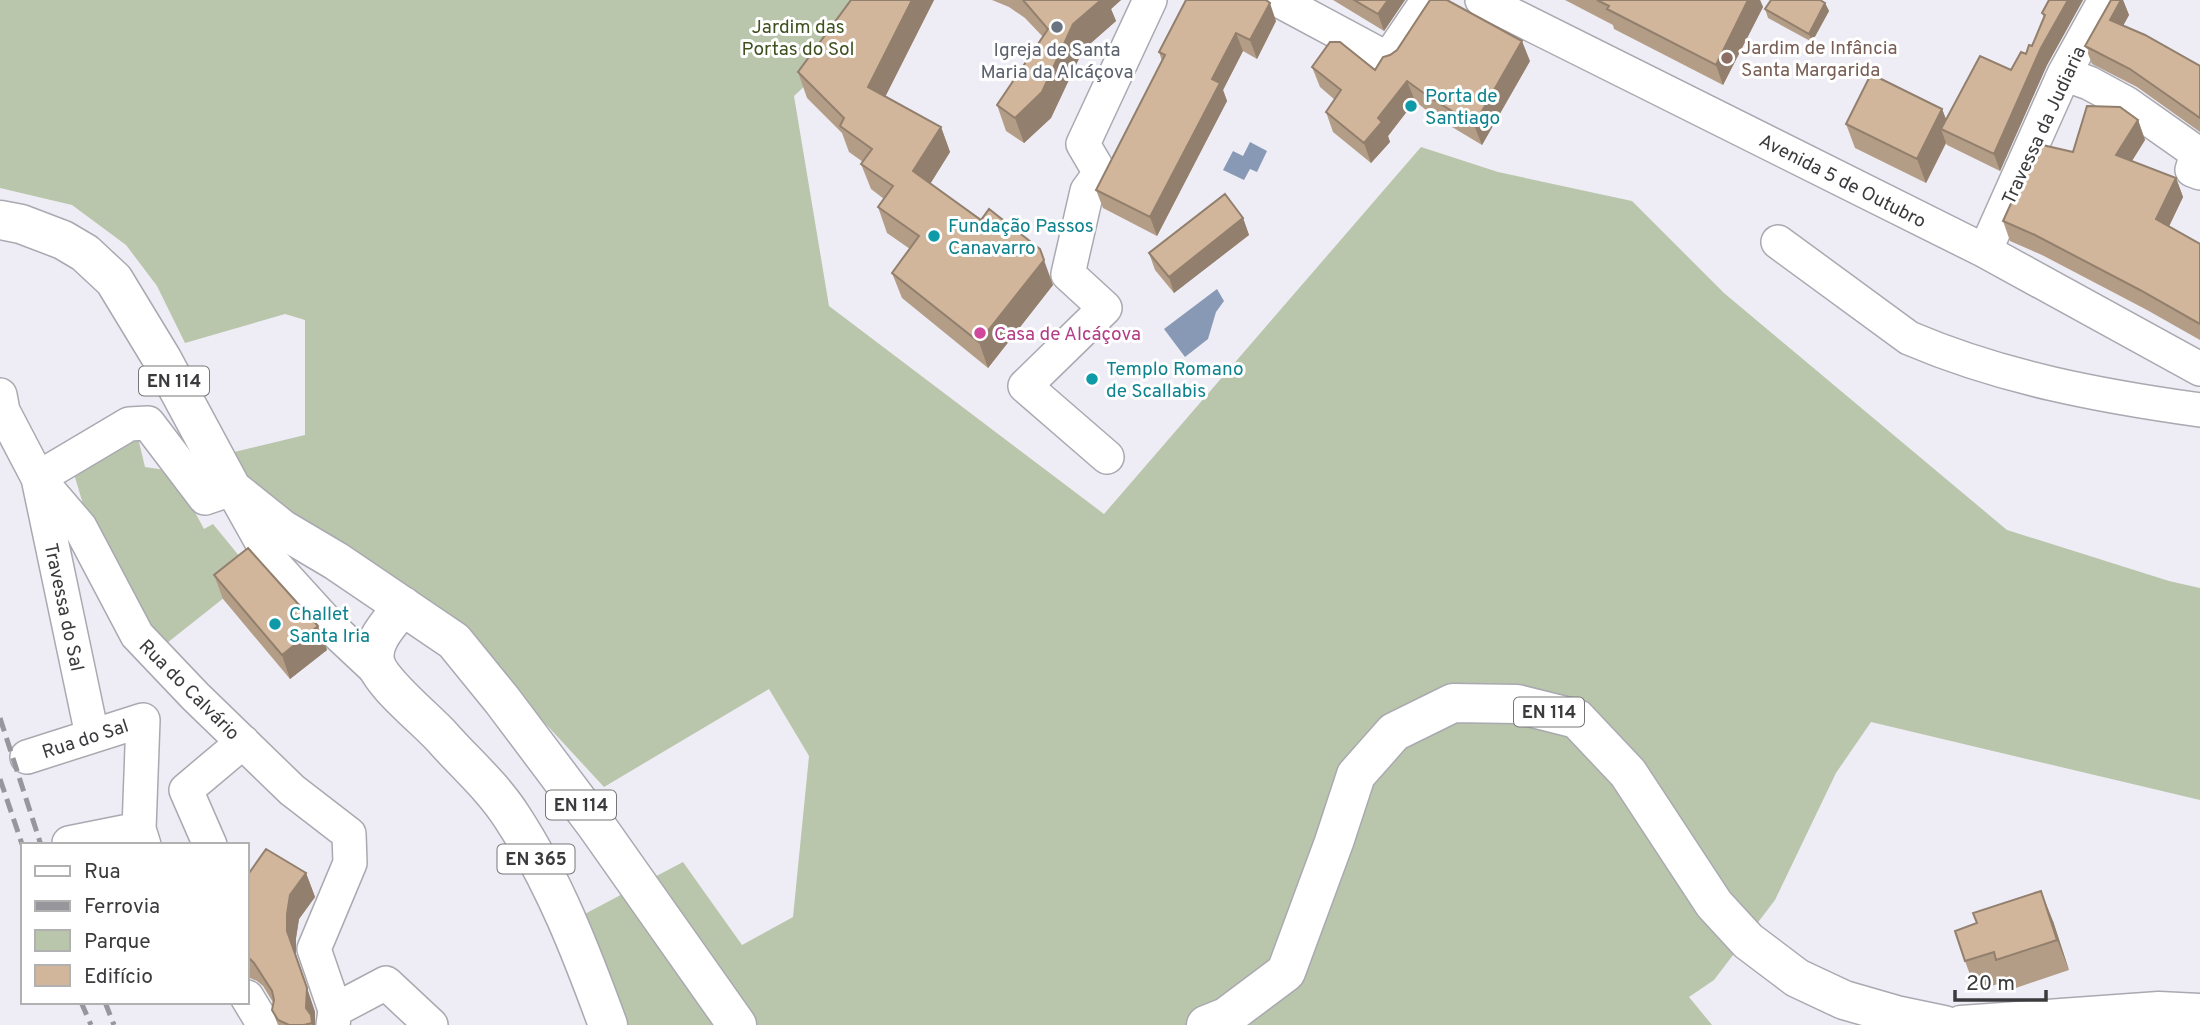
<svg xmlns="http://www.w3.org/2000/svg" width="2200" height="1025" font-family="Overpass,sans-serif">
<style>
.green{fill:#bac6ab}
.water{fill:#8899b6}
.lines{fill:none;stroke-linecap:round;stroke-linejoin:round}
.street-casing{stroke:#a9a9b1;stroke-width:36}
.primary-casing{stroke:#a9a9b1;stroke-width:41}
.street{stroke:#fff;stroke-width:33}
.primary{stroke:#fff;stroke-width:38}
.rail{stroke:#96969c;stroke-width:5;stroke-dasharray:14 7;stroke-linecap:butt}
.wall{fill:#b49d86}
.shaded-wall{fill:#927f6d}
.building{fill:#d1b69c;stroke:#927f6d;stroke-width:2}
.worship-dot{fill:#6b7280;stroke:#fff;stroke-width:2.5}
.education-dot{fill:#8d6e63;stroke:#fff;stroke-width:2.5}
.culture-dot{fill:#0f9aa8;stroke:#fff;stroke-width:2.5}
.hotel-dot{fill:#d1479c;stroke:#fff;stroke-width:2.5}
.labels{text-anchor:middle;stroke-width:6;stroke-linejoin:round;paint-order:stroke}
.shield{fill:#fff;stroke:#767678;stroke-width:2}
.shield-label{font-size:18px;font-weight:bold;fill:#3b3b3e}
.park-label{font-size:19px;fill:#3e511f;stroke:#fff}
.education-label{font-size:19px;fill:#785e54;stroke:#fff;text-anchor:start}
.worship-label{font-size:19px;fill:#5b616d;stroke:#fff}
.culture-label{font-size:19px;fill:#0d838f;stroke:#fff;text-anchor:start}
.street-label{font-size:19px;fill:#3b3b3e;stroke:#fff}
.hotel-label{font-size:19px;fill:#b23c85;stroke:#fff;text-anchor:start}
</style>
<rect width="100%" height="100%" fill="#eeedf6"/>
<path class="green" d="M0,0h876l-67,82 -15,14 35,210 275,208 317,-367 77,25 134,29 92,92 283,237 162,51 31,7v212l-329,-78 -35,51 -61,127 -61,80 -25,17 23,28h-1088l-45,-108 104,-55 59,83 51,-28 16,-161 -40,-67 -165,98 -86,-93 -254,-191 -34,-50 75,-18v-115l-20,-6 -100,29 -28,-57 -31,-41 -54,-40 -72,-17z
M131,438l8,4 6,25 28,4 31,58 9,-5 41,50 -92,73 -69,-109 -21,-71z"/>
<path class="water" d="M1250,142l17,9 -10,21 -7,-3 -6,11 -21,-10 10,-19 10,5z
M1217,289l7,12 -8,11 -8,27 -23,18 -21,-28z"/>
<g class="lines">
<g class="street-casing">
<path id="street" d="M1278,0l110,59 40,-59
M1482,0l503,251 215,118
M2064,74l25,9 37,20 71,50 -5,17 8,3
M1778,242l131,96c94,40 191,58 291,72
M1985,251l79,-177 41,-74
M0,395l3,16 35,67 42,49 57,108 58,61 97,94 57,44 1,29 -36,86 21,61 -2,15
M1107,457l-82,-71 80,-78 -37,-34 19,-83 13,-18 -17,-29 67,-144
M92,735l-54,-257 91,-54 19,-1 57,75 27,-9 42,75 60,66 48,45
M27,757l116,-37 -4,109 5,16
M69,843l70,-14
M210,845l-24,-55 57,-48
M247,997l17,28
M335,1010l51,-27 45,42"/>
</g>
<g class="primary-casing">
<path id="primary" d="M0,220l21,4 42,16 22,13 29,27 48,79 70,130 50,40 54,32 118,80 48,59 94,125 141,200
M403,606c-12,16 -32,34 -28,55 4,21 51,58 67,76 23,26 51,50 70,80 42,64 70,137 96,208
M1206,1025l20,-8 60,-45 48,-130 22,-67 38,-43 59,-29 64,1 60,15 51,54 86,131 34,37 49,37 47,22 52,15 48,10
M1961,1025l198,-14 41,2"/>
</g>
<use href="#street" class="street"/>
<use href="#primary" class="primary"/>
<path class="rail" d="M0,718l41,127
M0,779l23,68
M81,1002l10,23
M105,1002l9,23"/>
</g>
<path class="wall" d="M851,0h83l-49,97 56,30 9,25 -20,32 123,101 -65,83 -86,-70 -10,-25 18,-24 -23,-16 -9,-26 6,-8 -13,-10 -10,-25 2,-2 -14,-10 -7,-19 -35,-35 -9,-26z
M992,0h129l-10,9 5,12 -33,29 -32,68 -27,25 -18,-12 -9,-26 46,-68 -18,-19 -16,-11z
M1333,0h72l-21,31z
M1565,0h195l3,7 -40,78 -109,-56 -1,-4z
M2049,0h34l-36,65 -47,106 -53,-26 -1,-2 -20,40 -71,-35 -9,-24 96,-15 4,10 65,-49 21,-24 12,-28 -2,-5z
M2111,0h12l6,15 -6,11 77,40v66l-63,-45 -45,-23 -7,-18z
M1825,3l4,8 -17,31 -44,-24 -3,-9z
M1276,21l-19,38 -14,-8 -20,39 4,11 -70,135 -54,-28 -7,-18 66,-129 -3,-9z
M1530,61l-48,84 -50,-30 -17,-14 -27,35 2,6 -19,21 -38,-31 -7,-20 9,-12 -15,-13 -8,-20 63,3z
M2138,120l7,20 -13,21 44,17 7,19 -14,29 31,18v96l-53,-30 -105,-55 -32,-14 -7,-20 70,-69z
M1243,218l6,17 -75,58 -19,-23 -6,-17z
M214,575l104,51 9,24 -37,29 -67,-80z
M306,873l9,24 -16,22 -3,19v17l19,57v13h-37l-6,-15 2,-6 -11,-18 -6,-5 -7,-3 -3,-5v-97z
M2053,921l16,49 -62,21 -3,-9 -28,9 -11,-30z"/>
<path class="shaded-wall" d="M912,0h22l-57,113 -9,-26z
M1101,0h20l-10,9 5,12 -33,29 -32,68 -27,25 -9,-25 58,-94z
M1388,0h17l-21,31 -6,-17z
M1748,0h12l3,7 -40,78 -7,-20z
M2068,0h15l-36,65 -47,106 -6,-17 47,-106z
M2121,0h2l6,15 -13,23 -6,-18z
M1270,3l6,18 -19,38 -7,-19z
M1825,3l4,8 -17,31 -3,-8z
M1236,33l7,18 -20,39 4,11 -70,135 -7,-19 62,-138z
M1522,41l8,20 -48,84 -8,-20z
M1407,81l8,20 -27,35 2,6 -19,21 -7,-20 14,-25z
M1942,109l9,24 -10,-4 5,14 -20,40 -9,-24z
M2138,120l7,20 -22,35 -7,-20z
M941,127l9,25 -28,45 -9,-26z
M2176,178l7,19 -20,42 -7,-20z
M1243,218l6,17 -75,58 -5,-16z
M1040,249l13,36 -65,83 -9,-26z
M318,626l9,24 -37,29 -8,-24z
M306,873l9,24 -16,22 -3,19v17l19,57v13h-3l-6,-17 -19,-77v-17l3,-19z
M2041,891l12,30 16,49 -12,-30z"/>
<path class="building" d="M851,0h61l-44,87 73,40 -28,44 68,49 8,-11 51,40 4,11 -65,82 -87,-69 27,-37 -41,-29 15,-21 -32,-22 11,-15 -32,-23 4,-8 -46,-46z
M1023,0h78l-28,24 -31,68 -27,26 -18,-13 51,-76z
M1186,0h80l4,3 -20,37 -14,-7 -24,46 8,4 -70,134 -54,-27 69,-135 -6,-3z
M1354,0h34l-10,14z
M1430,0h17l75,41 -48,84 -49,-31 -18,-13 -29,37 4,4 -18,21 -38,-31 15,-22 -29,-23 18,-25h10l35,28 8,-13 7,-2 7,-5z
M1597,0h151l-32,65 -109,-56 2,-3z
M1771,0h49l5,3 -16,31 -44,-25z
M2049,0h19l-27,48 -47,106 -53,-25 39,-73 31,14 10,-18 5,2 3,-9 3,1 13,-31 -3,-2z
M2111,0h10l-11,20 35,15 55,31v52l-70,-49 -45,-23z
M1871,74l71,35 -25,50 -71,-35z
M2087,106l33,1 18,13 -22,35 60,23 -20,41 44,25v80l-60,-34 -105,-55 -32,-14 35,-77 35,8z
M1225,194l18,24 -74,59 -20,-24z
M248,548l70,78 -36,29 -68,-80z
M266,849l40,24 -16,22 -3,19v17l20,57 -1,20 5,7 1,8 -8,2h-15l-11,-5 -6,-10 2,-10 -2,-9 -18,-28 -7,-7v-80z
M2041,891l16,49 -61,20 -2,-8 -29,9 -10,-30 22,-8 -4,-10z"/>
<circle class="worship-dot" cx="1057" cy="27" r="7"/>
<circle class="education-dot" cx="1727" cy="58" r="7"/>
<g class="culture-dot">
<circle cx="1411" cy="106" r="7"/>
<circle cx="934" cy="236" r="7"/>
<circle cx="1092" cy="379" r="7"/>
<circle cx="275" cy="624" r="7"/>
</g>
<circle class="hotel-dot" cx="980" cy="333" r="7"/>
<g class="labels">
<g class="shield">
<rect x="139" y="366.5" width="70" height="29" rx="5"/>
<rect x="1514" y="697.5" width="70" height="29" rx="5"/>
<rect x="546" y="790.5" width="70" height="29" rx="5"/>
<rect x="497.5" y="844.5" width="77" height="29" rx="5"/>
</g>
<g class="shield-label">
<text x="174" y="387">EN 114</text>
<text x="1549" y="718">EN 114</text>
<text x="581" y="811">EN 114</text>
<text x="536" y="865">EN 365</text>
</g>
<g class="park-label">
<text x="798" y="33">Jardim das<tspan x="798" dy="22">Portas do Sol</tspan></text>
</g>
<g class="education-label">
<text x="1741" y="54">Jardim de Infância<tspan x="1741" dy="22">Santa Margarida</tspan></text>
</g>
<g class="worship-label">
<text x="1057" y="56">Igreja de Santa<tspan x="1057" dy="22">Maria da Alcáçova</tspan></text>
</g>
<g class="culture-label">
<text x="1425" y="102">Porta de<tspan x="1425" dy="22">Santiago</tspan></text>
<text x="948" y="232">Fundação Passos<tspan x="948" dy="22">Canavarro</tspan></text>
<text x="1106" y="375">Templo Romano<tspan x="1106" dy="22">de Scallabis</tspan></text>
<text x="289" y="620">Challet<tspan x="289" dy="22">Santa Iria</tspan></text>
</g>
<g class="street-label">
<text transform="translate(2043 125) rotate(-65)" y="7">Travessa da Judiaria</text>
<text transform="translate(1843 180) rotate(27)" y="7">Avenida 5 de Outubro</text>
<text transform="translate(65 607) rotate(78)" y="7">Travessa do Sal</text>
<text transform="translate(190 689) rotate(45)" y="7">Rua do Calvário</text>
<text transform="translate(85 738) rotate(-18)" y="7">Rua do Sal</text>
</g>
<g class="hotel-label">
<text x="994" y="340">Casa de Alcáçova</text>
</g>
</g>
<rect x="21" y="843" width="228" height="161" fill="#ffffff" stroke="#b1b1b2" stroke-width="2"/>
<rect x="35" y="866" width="35" height="10" fill="#ffffff" stroke="#b1b1b2" stroke-width="2"/>
<text x="84" y="878" font-size="21" fill="#3b3b3e">Rua</text>
<rect x="35" y="901" width="35" height="10" fill="#96969c" stroke="#b1b1b2" stroke-width="2"/>
<text x="84" y="913" font-size="21" fill="#3b3b3e">Ferrovia</text>
<rect x="35" y="930" width="35" height="21" fill="#bac6ab" stroke="#b1b1b2" stroke-width="2"/>
<text x="84" y="948" font-size="21" fill="#3b3b3e">Parque</text>
<rect x="35" y="965" width="35" height="21" fill="#d1b69c" stroke="#b1b1b2" stroke-width="2"/>
<text x="84" y="983" font-size="21" fill="#3b3b3e">Edifício</text>
<path d="M1955 990v10h91v-10" fill="none" stroke="#3b3b3e" stroke-width="3.5"/>
<text x="1966" y="990" font-size="21" fill="#3b3b3e" stroke="#ffffff" stroke-width="5" paint-order="stroke">20 m</text>
</svg>
